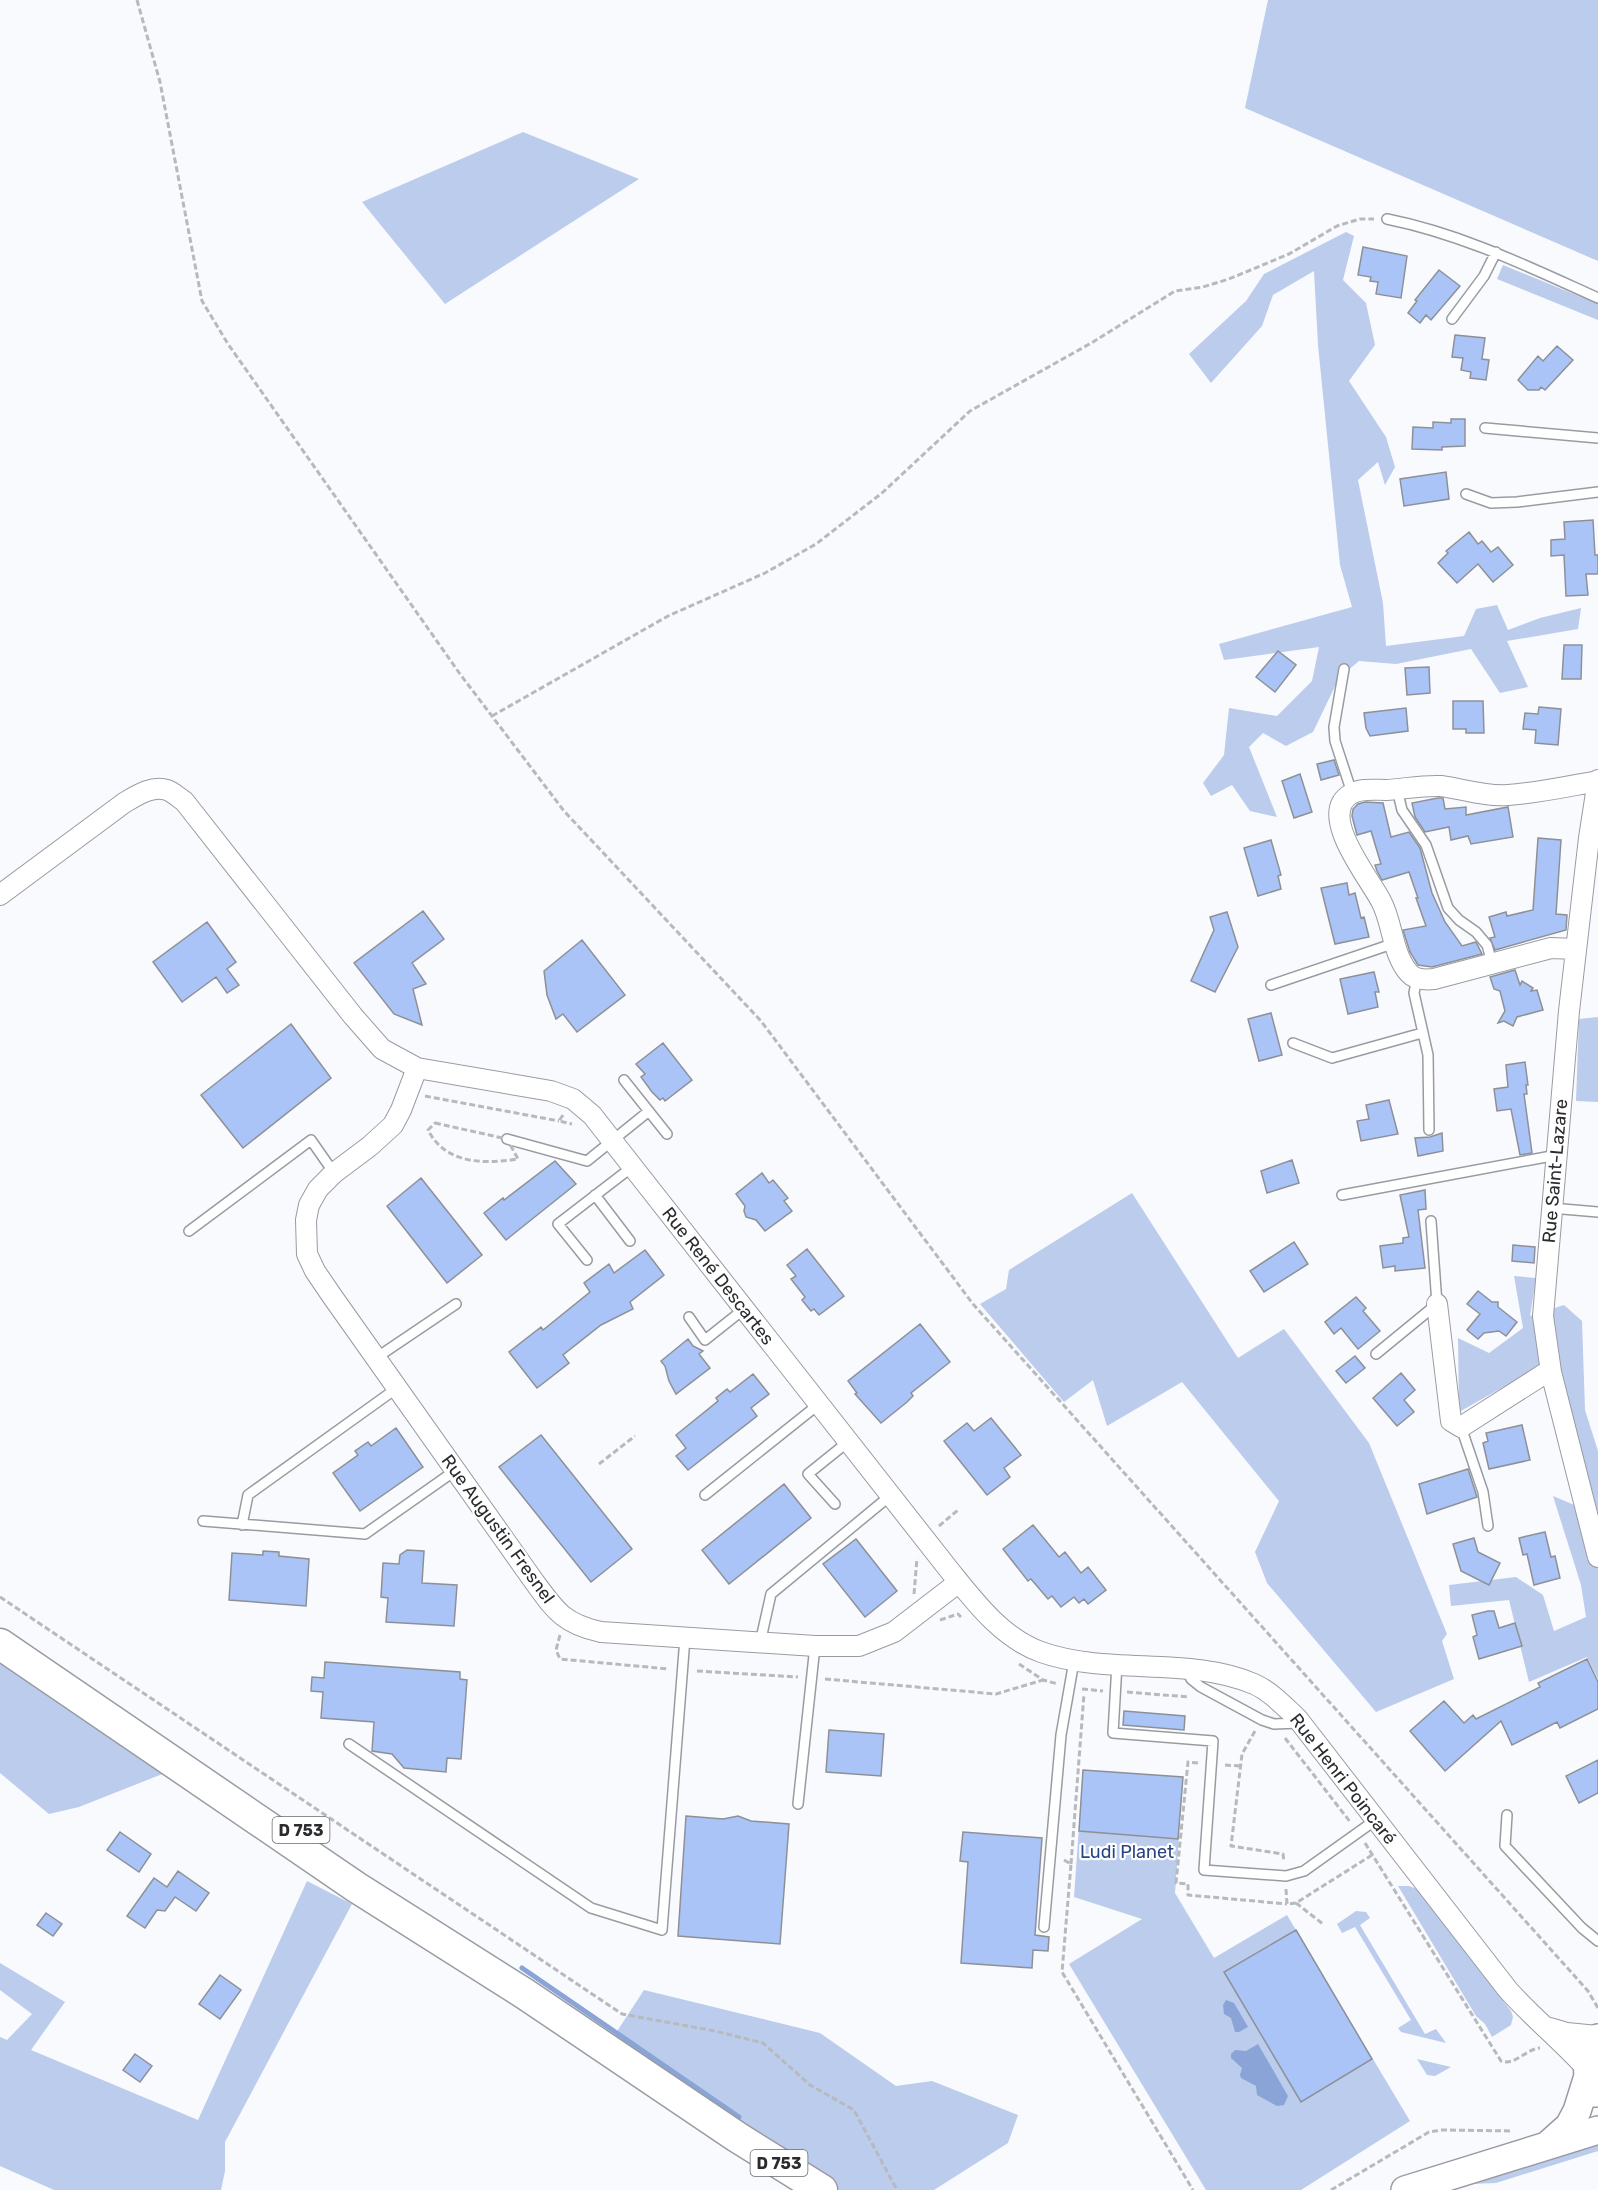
<svg xmlns="http://www.w3.org/2000/svg" width="1598" height="2190" font-family="Rubik,sans-serif">
<style>
.green{fill:#bcccec}
.water{fill:#8aa4d7}
.lines{fill:none;stroke-linecap:round;stroke-linejoin:round}
.stream{stroke:#8aa4d7;stroke-width:5}
.building{fill:#aac4f8;stroke:#8d9197;stroke-width:1.5}
.service-casing{stroke:#989ca2;stroke-width:12}
.minor-casing{stroke:#989ca2;stroke-width:22}
.secondary-casing{stroke:#989ca2;stroke-width:30}
.primary-casing{stroke:#989ca2;stroke-width:33}
.path{stroke:#b7b9bc;stroke-width:3;stroke-dasharray:6 3;stroke-linecap:butt}
.service{stroke:#fff;stroke-width:9}
.minor{stroke:#fff;stroke-width:20}
.secondary{stroke:#fff;stroke-width:27}
.primary{stroke:#fff;stroke-width:30}
.labels{text-anchor:middle;stroke-width:4.5;stroke-linejoin:round;paint-order:stroke}
.shield{fill:#fff;stroke:#6a6b6d;stroke-width:1.5}
.shield-label{font-size:16px;font-weight:bold;fill:#2a2c2e}
.street-label{font-size:18px;fill:#2a2c2e;stroke:#fff}
.park-label{font-size:18px;fill:#284482;stroke:#fff}
</style>
<rect width="100%" height="100%" fill="#f8fafe"/>
<path class="green" d="M1268,0h330v261l-353,-153z
M523,132l116,47 -194,125 -83,-102z
M1346,232l8,4 -11,44 23,23 9,42 -26,36 37,56 9,30 -10,18 -7,-23 -20,18 25,123 3,43 78,-10 12,-27 21,-4 11,25 32,-12 41,-10 -3,21 -71,12 21,46 -28,6 -29,-44 -75,15 -37,-3 -20,17 -26,54 -27,14 -23,-13 -14,14 28,70 -27,-6 -18,-26 -21,11 -8,-13 21,-28 5,-47 48,8 35,-35 7,-34 -95,13 -5,-16 133,-37 -12,-42 -22,-220 -4,-74 -41,24 -11,31 -51,57 -22,-29 57,-53 18,-27z
M1503,265l95,39v16l-101,-41z
M1598,1017v85l-22,-1 3,-82z
M1132,1193l106,165 46,-29 85,114 78,191 -5,7 12,38 -78,33 -109,-129 -12,-31 24,-51 -97,-119 -75,44 -14,-46 -29,22 -84,-98 26,-15 3,-19z
M1514,1276l22,2 -6,38 34,-11 18,16 3,89 13,41v62l-39,-147 -27,5 -73,41 -1,-74 31,15 34,-25z
M1553,1496l45,19v164l-11,-22 -58,25 -20,-82 -58,6 -2,-21 67,-8 27,18 11,36 32,-14 -5,-32z
M0,1650l175,119 -96,38 -30,7 -49,-41z
M1083,1770l100,7 -8,116 39,65 73,-43 123,206 -109,69h-95l-137,-226 73,-45 -68,-22z
M307,1881l45,23 -127,238v29l-4,19h-167l-54,-24v-129l7,3 25,-26 -32,-24v-27l65,39 -34,48 167,70z
M1398,1886h11l8,3 94,122 2,6 -2,8 -19,12 -7,-13 -9,-8z
M1356,1911l10,1 4,6 -10,7 65,109 11,-5 10,14 -45,-11 -3,-4 13,-8 -56,-93 -13,6 -5,-9z
M644,1990l176,43 76,53 36,-5 86,34 -10,28 -74,47h-95l-225,-154z
M1417,2059l34,8 -16,9 -8,-1z
M1598,2144v7l-102,32 -27,1 33,-13z"/>
<path class="water" d="M1226,2000l8,3 14,24 -9,5h-4l-4,-14 -7,-4 -1,-9z
M1258,2044l30,52 -4,9 -7,1 -20,-11 -1,-9 -15,-8 -1,-3 2,-7 -11,-10v-4l4,-4 11,1z"/>
<g class="lines">
<path class="stream" d="M522,1968l217,149"/>
</g>
<path class="building" d="M1363,247l44,9 -6,42 -25,-4 2,-12 -8,-1 1,-4 -13,-2z
M1439,270l21,16 -29,34 -5,-5 -6,8 -12,-10 9,-12 -2,-1z
M1455,335l30,3 -3,21 7,1 -3,20 -16,-2 1,-6 -10,-2 2,-12 -11,-1z
M1557,346l16,14 -28,30 -4,-3 -2,3h-11l-10,-10 20,-24 5,5z
M1451,419h14v27l-23,1v3l-30,-1 1,-22 20,1v-6l18,1z
M1446,472l3,27 -45,7 -4,-27z
M1593,520l2,35h3v19h-12l2,21 -22,1 -2,-41 -13,1v-16l14,-1 -1,-17z
M1469,532l9,12 4,-3 9,11 7,-5 15,18 -20,17 -15,-18 -21,19 -19,-20 10,-10 -2,-2z
M1564,645h18l-1,34h-19z
M1278,651l18,14 -21,27 -19,-15z
M1429,667l1,26 -23,2 -2,-27z
M1453,701h30l1,32h-18v-4h-13z
M1539,707l22,2 -3,36 -23,-2 1,-13 -13,-1 2,-16 13,1z
M1406,708l2,23 -38,5 -4,-8 -2,-15z
M1334,760l5,15 -18,5 -4,-16z
M1300,774l12,38 -18,6 -12,-37z
M1438,798h5l2,11 21,-2v8l42,-8 5,30 -42,7 -3,-8 -17,4 -2,-13 -24,5 -10,-15 -3,-14z
M1365,802l18,1 8,34 18,-5 11,16 12,45 13,29 17,24 14,-4 6,12 -50,13 -14,-2 -8,-13 -7,-22 23,-4 -10,-28h2l-9,-26 -27,8 -5,-9 -2,-6 6,-1 -10,-33 -14,4 -5,-19 1,-7 5,-5z
M1538,838l23,2 -5,74 11,1 -1,15 -71,20 -5,-12 5,-1 -6,-20 17,-5 1,4 26,-6z
M1271,840l10,35 -3,1 3,13 -23,7 -14,-48z
M1347,883l2,12 6,-2 6,25 3,-1 5,20 -34,7 -14,-56z
M423,911l21,28 -32,24 14,21 -13,5 9,36 -28,-11 -40,-51z
M1227,912l11,35 -23,45 -24,-11 23,-51 -4,-13z
M207,922l29,40 -9,7 12,16 -12,8 -11,-16 -34,25 -29,-40z
M582,940l43,55 -48,37 -14,-18 -7,5 -9,-24 -3,-24z
M1515,970l5,15 2,-4 11,7 -2,3 6,-1 6,20 -26,7 -4,9 -9,-5 -6,2 7,-12 -5,-20 -6,-2 -4,-12z
M1374,972l5,20h-4l3,15 -30,7 -8,-35z
M1271,1013l11,42 -23,6 -11,-42z
M291,1024l40,54 -88,70 -42,-53z
M663,1043l29,37 -27,21 -2,-3 -3,2 -8,-8 -11,-15 4,-3 -9,-10z
M1525,1062l3,23h-2l1,9h-3l8,59 -12,2 -9,-46 -14,2 -3,-22 14,-2 -2,-22z
M1389,1100l9,34 -37,7 -4,-20 12,-2 -3,-14z
M1442,1133l1,18 -25,5 -3,-18 15,-1z
M1292,1160l7,23 -32,10 -6,-22z
M555,1161l21,23 -70,56 -22,-27 19,-15 1,2z
M762,1173l7,10 4,-3 15,18 -4,3 8,10 -27,20 -9,-11 -10,-3 -2,-6 1,-5 -9,-12z
M421,1178l61,77 -35,28 -60,-77z
M1425,1190l1,19 -8,1 7,58 -30,3v-5l-12,2 -3,-22 23,-3v-5l6,-1 -9,-42z
M1294,1242l14,22 -44,28 -14,-21z
M1513,1245l22,2 -1,16 -22,-2z
M807,1249l37,47 -25,19 -5,-6 -3,2 -9,-11 3,-3 -14,-18 5,-3 -9,-11z
M645,1250l19,25 -34,27 3,7 -32,16 -38,30 6,8 -32,25 -28,-36 32,-25 2,3 47,-38 -6,-9 25,-19 5,9z
M1478,1291l14,11h6v5l19,15 -11,14 -7,-5 -15,2 -6,6 -11,-9 13,-16 -13,-10z
M1356,1297l10,11 -3,3 17,20 -22,18 -17,-21 -7,6 -9,-12z
M920,1324l30,38 -39,31 2,3 -6,6 -26,21 -26,-29 2,-1 -9,-12z
M688,1339l5,7 10,5 -4,3 11,14 -34,26 -7,-13 -4,-15 -4,-5z
M1355,1356l10,12 -19,15 -10,-12z
M1401,1373l14,17 -11,10 10,12 -17,14 -24,-28z
M753,1374l16,20 -18,14 6,8 -69,54 -12,-14 10,-8 -10,-13 42,-34 -2,-3 11,-9 3,3z
M991,1418l30,37 -17,13 6,9 -23,18 -43,-54 23,-18 7,8z
M1522,1425l8,35 -41,9 -6,-26 5,-2 -2,-8z
M396,1428l27,39 -63,44 -27,-38 25,-18 -3,-4 13,-9 3,4z
M541,1435l91,114 -41,33 -92,-115z
M1468,1469l9,28 -50,17 -8,-30z
M784,1484l27,34 -82,66 -27,-34z
M1033,1525l26,32 6,-5 16,21 7,-6 18,23 -18,14 -4,-5 -5,4 -5,-6 -13,10 -9,-11 -4,3 -17,-20 -3,2 -25,-32z
M1545,1532l6,25 4,-1 5,22 -26,7 -7,-31 -4,1 -4,-17z
M1474,1538l4,14 22,11 -11,22 -28,-14 -8,-27z
M856,1539l41,52 -32,26 -42,-53z
M407,1550l17,1 -2,32 35,2 -3,41 -68,-4 2,-24 -7,-1 2,-34 16,1 1,-9z
M263,1551l16,1v4l30,3 -3,47 -77,-6 3,-47 31,2z
M1488,1611h6l5,17 16,-5 7,23 -43,13 -6,-22 4,-2 -5,-20z
M1587,1659l11,23v27l-38,19 -3,-6 -45,23 -11,-24 -56,50 -35,-40 34,-30 20,22 9,-8 3,4 64,-32 -2,-4z
M325,1662l135,10v7l7,1 -6,79 -14,-1 -1,14 -42,-4 -12,-14 -20,-3 2,-29 -53,-4 2,-26 -12,-1 1,-14 12,1z
M1124,1711l61,5 -1,14 -61,-5z
M829,1730l55,4 -3,42 -55,-4z
M1598,1760v33l-19,10 -13,-27z
M1083,1770l100,7 -5,62 -99,-8z
M686,1816l37,3 15,-3 13,5 38,3 -9,120 -102,-8z
M120,1832l31,22 -12,18 -32,-22z
M963,1832l79,6 -7,97 14,2 -1,14 -15,-1 -1,18 -71,-5 7,-101 -8,-1z
M178,1871l31,22 -13,18 -21,-14 -10,14 -8,-1 -12,18 -18,-12 27,-38 13,9z
M46,1913l16,11 -9,12 -16,-11z
M1296,1930l76,129 -71,43 -77,-130z
M220,1975l21,15 -21,29 -21,-15z
M135,2054l17,12 -12,16 -17,-12z"/>
<g class="lines">
<g class="service-casing">
<path id="service" d="M1387,219c75,15 142,48 211,79
M1452,319l32,-43 12,-24
M1485,428l113,10
M1466,494l25,9 26,-1 81,-10
M1344,669l-10,58 1,14 17,52
M1397,789l5,21 24,35 22,63 11,12 17,12 11,13 5,18
M1417,978l-3,15 14,62 1,75
M1271,985l124,-42
M1293,1043l39,15 90,-25
M624,1080l43,54
M507,1139l80,22 62,-50
M595,1195l35,46
M1342,1195l215,-40
M1551,1208l47,4
M189,1231l122,-91 23,33
M587,1260l-29,-36 74,-57
M689,1317l16,23 39,-31
M1376,1354l61,-50 -6,-83
M376,1358l80,-54
M1461,1427l22,65 5,34
M705,1495l114,-91
M835,1504l-27,-30 41,-33
M203,1521l162,13 91,-64
M242,1525l6,-30 149,-107
M760,1643l11,-49 120,-99
M1117,1664l-4,69 100,8 -9,129 82,6 18,-5 73,-52
M1187,1670l4,9 10,8 61,33 12,4 25,-1
M349,1744l242,164 71,22 23,-292
M798,1804l17,-158
M1507,1815l-2,31 77,82 16,13
M1044,1927l17,-192 13,-74"/>
</g>
<g class="minor-casing">
<path id="minor" d="M1598,780l-9,58 -20,173 -26,305 8,56 47,185
M0,895l124,-92c12,-7 28,-18 43,-13 6,2 12,8 17,11l169,215 29,33 35,19 134,23 22,8 19,16 358,456c25,31 52,67 91,81 68,24 148,4 213,32 16,7 30,22 43,34l211,272c26,29 54,51 80,80
M1576,949l-25,-1 -117,31c-9,1 -19,1 -25,-6 -17,-19 -16,-50 -28,-72 -11,-22 -65,-87 -30,-107 9,-6 24,-4 35,-4 18,-1 37,-5 55,-4 22,3 45,11 67,9 30,-2 61,-9 90,-14
M417,1068l-16,42 -8,15 -23,21 -36,27 -16,16 -9,16 -3,15 1,34 8,17 17,25 201,284c22,30 30,44 68,52l214,14h44l35,-14 65,-50
M1437,1304l14,117 10,6 83,-53 7,-2
M1550,2028l17,5 31,3"/>
</g>
<g class="secondary-casing">
<path id="secondary" d="M1595,2093c-11,-16 -10,-40 3,-55
M1550,2143l19,-17 8,-15 11,-35
M1405,2190l193,-60"/>
</g>
<g class="primary-casing">
<path id="primary" d="M0,1644l356,243 169,107 212,143 85,53"/>
</g>
<path class="path" d="M137,0l23,82 42,219 26,43 232,330 104,137 197,210 212,283 615,687 10,17
M492,716l176,-100 97,-43 51,-29 66,-51 88,-82 123,-69 82,-51 28,-4 26,-8 60,-25 48,-28 23,-7h14
M425,1096l134,25
M563,1115l-4,6 13,3
M435,1123l72,16 11,20c-33,5 -72,6 -90,-29z
M599,1464l36,-28
M939,1526l19,-16
M914,1594l3,-36
M0,1597l622,417 93,17 48,12 47,42 44,25 43,80
M940,1620l18,-6 3,3
M560,1635l-4,15 4,9 109,10
M1019,1664l24,16 15,4
M697,1671l101,6
M825,1679l171,15 47,-14
M1082,1689l21,2
M1127,1692l62,5
M1255,1731l-13,23 -11,92 52,8 1,8
M1285,1738l66,85
M1198,1763l-10,-1 -12,121 12,1v11l99,9
M1225,1765l15,1
M1365,1843l136,218c14,5 25,-12 39,-13
M1064,1860l7,4 -9,108 131,218
M1071,1864l13,-170
M1286,1889l1,15 9,-1 76,-48
M1296,1903l27,21
M1331,2190l98,-58 13,-2 71,1"/>
<use href="#service" class="service"/>
<use href="#minor" class="minor"/>
<use href="#secondary" class="secondary"/>
<use href="#primary" class="primary"/>
</g>
<g class="labels">
<g class="shield">
<rect x="272.5" y="1817" width="57" height="26" rx="4.5"/>
<rect x="750.5" y="2150" width="57" height="26" rx="4.5"/>
</g>
<g class="shield-label">
<text x="301" y="1836">D 753</text>
<text x="779" y="2169">D 753</text>
</g>
<g class="street-label">
<text transform="translate(1555 1171) rotate(-85)" y="6">Rue Saint-Lazare</text>
<text transform="translate(718 1276) rotate(52)" y="6">Rue René Descartes</text>
<text transform="translate(498 1529) rotate(54)" y="6">Rue Augustin Fresnel</text>
<text transform="translate(1343 1779) rotate(52)" y="6">Rue Henri Poincaré</text>
</g>
<g class="park-label">
<text x="1127" y="1858">Ludi Planet</text>
</g>
</g>
</svg>
